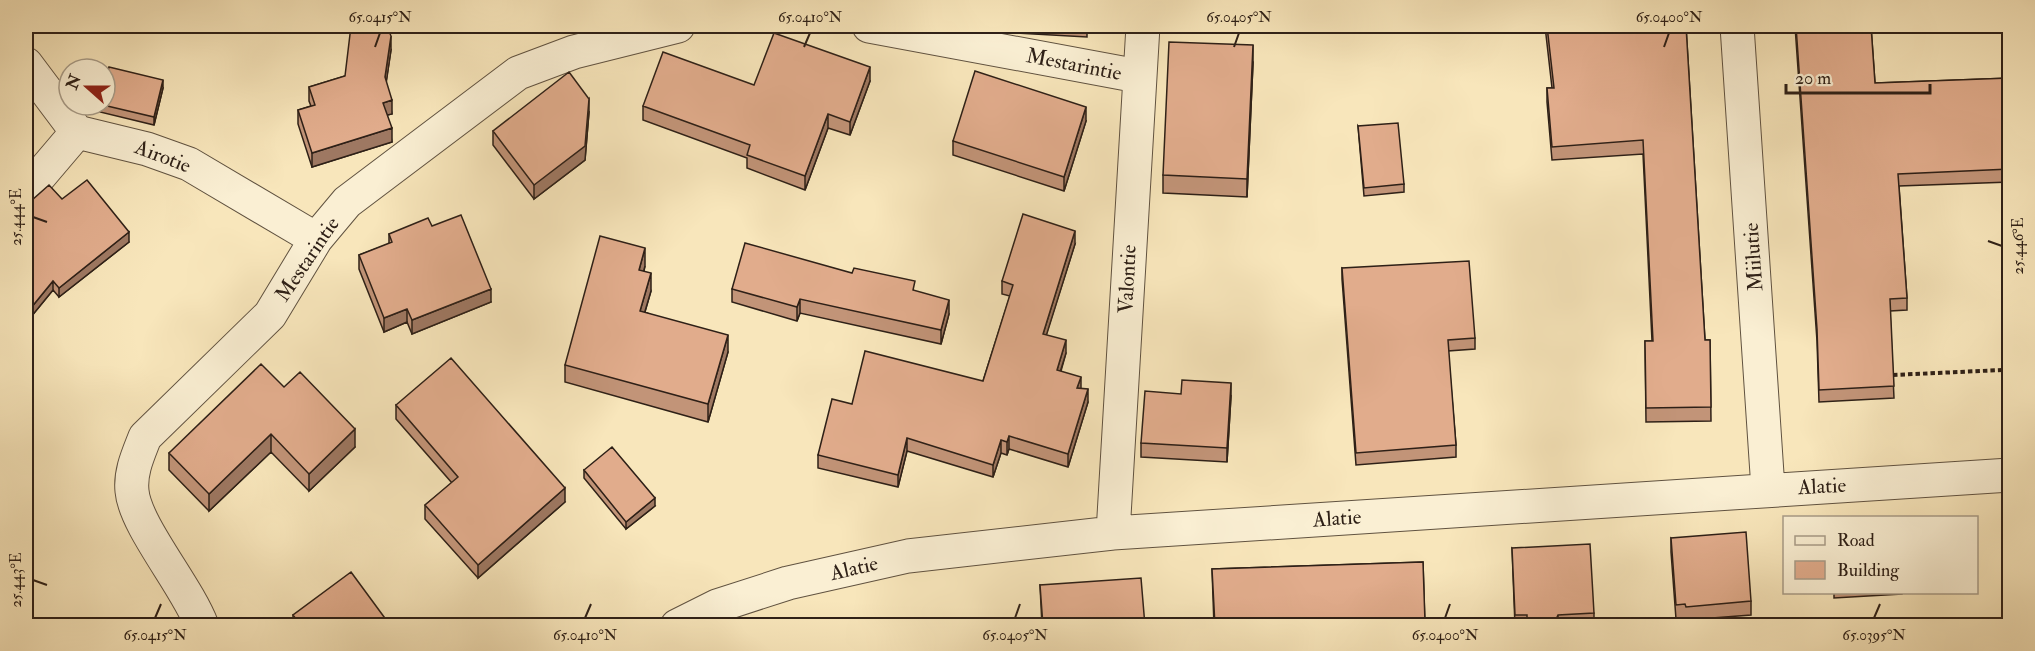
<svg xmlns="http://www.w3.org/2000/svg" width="2035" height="651" font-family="'IM FELL Double Pica',serif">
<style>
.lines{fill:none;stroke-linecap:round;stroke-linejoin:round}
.minor-casing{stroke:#605240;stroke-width:35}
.path{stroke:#2e2017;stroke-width:4;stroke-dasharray:4.5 3;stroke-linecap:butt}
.minor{stroke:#faefd3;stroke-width:33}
.wall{fill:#c29478;stroke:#2e2017;stroke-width:1.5}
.shaded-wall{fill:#9e7862;stroke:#2e2017;stroke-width:1.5}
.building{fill:#e1ac8c;stroke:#2e2017;stroke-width:1.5}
.ticks{fill:none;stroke:#2e2017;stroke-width:2}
.labels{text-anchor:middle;stroke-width:6;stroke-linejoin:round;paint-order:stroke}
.street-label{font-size:21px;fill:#2e2017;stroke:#faefd3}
.neatline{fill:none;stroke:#2e2017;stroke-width:2}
.ticks-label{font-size:15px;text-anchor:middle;fill:#2e2017}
</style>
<rect width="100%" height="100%" fill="#f8e6bb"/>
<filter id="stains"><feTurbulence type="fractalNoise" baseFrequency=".00333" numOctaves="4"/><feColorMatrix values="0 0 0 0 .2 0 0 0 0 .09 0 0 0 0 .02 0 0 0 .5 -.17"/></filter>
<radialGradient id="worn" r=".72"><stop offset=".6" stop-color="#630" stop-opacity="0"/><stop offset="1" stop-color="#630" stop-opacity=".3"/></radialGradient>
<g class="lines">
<g class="minor-casing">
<path id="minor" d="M869,26l269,50
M1737,26l31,463
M26,64l51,68 70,17 42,15 127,75
M26,192l51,-60
M1113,533l30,-507
M202,626c-15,-40 -67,-100 -70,-135 -2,-19 6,-36 13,-54l125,-122 46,-76 31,-37 171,-129 56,-21 104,-26
M677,626l40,-20 71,-23 120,-27 205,-23 897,-58"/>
</g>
<path class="path" d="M1893,375l109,-5"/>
<use href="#minor" class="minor"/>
</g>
<path class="wall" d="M1014,26h73v11l-73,-4z
M1545,26h141l19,314h5l1,81 -65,1 -1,-81h7l-9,-187 -91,6 -5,-58v-14h5z
M1795,26h76l4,57 135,-5v104l-111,4 8,112v12l-17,1 4,87 -75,4 -2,-61z
M391,50l-5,32 6,32 -5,1 5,27 -80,25 -14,-43v-14l13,-4 -2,-5v-14l36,-11z
M1253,63l-6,134 -84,-4v-18z
M870,81l-20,54 -22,-7 -23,62 -58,-22v-10l-104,-38v-14l111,-21z
M163,88l-9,37 -54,-13v-7h5z
M589,112l-4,48 -51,39 -41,-54v-14z
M1086,121l-22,70 -111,-36v-14z
M1358,126l46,58v8l-40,4z
M62,199l67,43 -70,55 -6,-7 -27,33z
M432,226l59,76 -79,32 -5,-12 -23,10 -25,-63v-14l30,-11v-10z
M1075,244l-29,91 20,18 -5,18 20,18 7,13 -20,65 -59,-18 -2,6 -6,-2 -8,24 -86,-26 -9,36 -80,-19v-13l34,-51 131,-23 27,-85 -8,-2v-13z
M645,266l-1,5 7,20 -6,21 83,40 -20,70 -143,-40v-17z
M1342,268l133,70v11l-27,2 8,94v12l-100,8 -14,-186z
M732,289l217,25 -8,30 -141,-31 -3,8 -65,-19z
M284,387l71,60 -46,44 -38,-39 -62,59 -40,-41v-17z
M1231,396l-4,66 -86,-5v-14z
M396,405l169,97 -87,76 -53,-59v-14l27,-22 -56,-64z
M584,470l71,36 -29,23 -42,-51z
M1671,538l80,63v14l-65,5 -1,-2 -9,1 -5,-67z
M1512,548l82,65v13h-79z
M1423,562l2,64h-211l-2,-57z
M1040,585l105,41h-103z
M1834,592h68v2l-68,4z
M293,615l94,11h-94z"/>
<path class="shaded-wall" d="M391,36v14l-6,41v-14z
M1253,45v18l-6,134v-18z
M870,67v14l-20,54v-13z
M163,80v8l-9,37v-8z
M589,99v13l-4,48 -51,39v-14z
M392,100v14l-9,2v-13z
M1086,107v14l-22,70v-14z
M828,114v14l-23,62v-14z
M392,128v14l-80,25v-14z
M1075,231v13l-32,102v-12z
M129,232v10l-70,55v-9z
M645,248v18l-6,22v-18z
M651,273v18l-11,37v-17z
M53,281v9l-27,33v-9z
M491,289v13l-79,32v-14z
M800,299v14l-3,8v-14z
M949,300v14l-8,30v-14z
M407,309v13l-23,10v-14z
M728,335v17l-20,70v-18z
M1066,340v13l-9,29v-12z
M1081,377v12l-4,-1z
M1231,383v13l-4,66v-14z
M1088,389v13l-20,65v-13z
M355,429v18l-46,44v-17z
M271,434v18l-62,59v-17z
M1009,436v13l-2,6v-13z
M907,438v13l-9,36v-12z
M1001,440v13l-8,24v-12z
M565,488v14l-87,76v-13z
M655,498v8l-29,23v-7z
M1558,615v11h-5z"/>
<path class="building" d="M351,26h36l4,10 -6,41 7,23 -9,3 9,25 -80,25 -14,-43 17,-5 -6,-18 36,-11z
M1547,26h139l19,314h5l1,67 -65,1 -1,-67h8l-10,-201 -91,7 -5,-59h7z
M1796,26h75l4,57 135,-5v91l-112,5 9,124 -17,1 4,87 -75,4 -2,-61z
M774,33l96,34 -20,55 -22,-8 -23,62 -58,-21 3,-10 -107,-39 20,-54 91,33z
M1169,42l84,3 -6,134 -84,-4z
M109,67l54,13 -9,37 -51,-12h2v-23z
M975,71l111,36 -22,70 -111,-36z
M569,72l20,27 -4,47 -51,39 -41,-54z
M1398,123l6,61 -40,4 -6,-62z
M87,180l42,52 -70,56 -6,-7 -27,33v-113l6,-1 17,-15 13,14z
M2008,185h2l-1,55z
M1023,214l52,17 -32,103 23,6 -9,30 24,7 -4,11 11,1 -20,65 -59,-18 -2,6 -6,-2 -8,25 -86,-27 -9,37 -80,-20 14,-56 20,5 13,-53 118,30 30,-96 -11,-4z
M461,215l30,74 -79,31 -5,-11 -23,9 -25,-63 33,-13 -3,-8 39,-16 4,8z
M600,236l45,12 -6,22 12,3 -11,38 88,24 -20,69 -143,-39z
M745,243l107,30 2,-5 61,13 -2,9 36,10 -8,30 -141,-31 -3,8 -65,-18z
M1469,261l6,77 -27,2 8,105 -100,8 -14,-185z
M451,358l114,130 -87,77 -53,-60 33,-28 -62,-72z
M261,364l23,23 16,-15 55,57 -46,45 -38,-40 -62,60 -40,-41z
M1182,380l49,3 -4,65 -86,-5 4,-52 36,3z
M612,447l43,51 -29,24 -42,-52z
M1746,532l5,69 -65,6 -1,-3 -9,1 -5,-67z
M1590,544l4,69 -36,2 -5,11h-26v-11h-12l-3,-67z
M1423,562l2,60 -32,1v3h-178l-3,-57z
M351,572l36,49 -6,5h-80l-8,-11z
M1141,578l4,48h-102l-3,-41z"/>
<path class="ticks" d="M375,47l5,-14M804,47l6,-14M1234,47l5,-14M1664,47l5,-14M33,217l14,5M1988,241l14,5M33,580l14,5M155,618l6,-14M585,618l6,-14M1015,618l5,-14M1445,618l5,-14M1874,618l6,-14"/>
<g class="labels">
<g class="street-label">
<text transform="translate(1074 64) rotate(11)" y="7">Mestarintie</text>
<text transform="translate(163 156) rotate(21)" y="7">Airotie</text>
<text transform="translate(1753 257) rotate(-94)" y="7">Miilutie</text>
<text transform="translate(307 259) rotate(-56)" y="7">Mestarintie</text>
<text transform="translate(1127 279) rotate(-87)" y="7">Valontie</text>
<text transform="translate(1822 486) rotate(-3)" y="7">Alatie</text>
<text transform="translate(1337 518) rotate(-4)" y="7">Alatie</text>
<text transform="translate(854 568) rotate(-13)" y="7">Alatie</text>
</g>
</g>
<rect width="2035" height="651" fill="none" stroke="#f8e6bb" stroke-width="66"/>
<rect x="1783" y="516" width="195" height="78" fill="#faefd3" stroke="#a89c88" stroke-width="1.5"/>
<rect x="1795" y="536" width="30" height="9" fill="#faefd3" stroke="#a89c88" stroke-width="1.5"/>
<text x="1837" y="546" font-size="18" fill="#2e2017">Road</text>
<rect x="1795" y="561" width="30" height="18" fill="#e1ac8c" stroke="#a89c88" stroke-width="1.5"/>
<text x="1837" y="576" font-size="18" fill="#2e2017">Building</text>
<g transform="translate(87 87) rotate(291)"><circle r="28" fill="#faefd3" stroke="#a89c88" stroke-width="1.5"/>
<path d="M0-4.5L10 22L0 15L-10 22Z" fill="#8f2418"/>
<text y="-9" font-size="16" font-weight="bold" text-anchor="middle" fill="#2e2017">N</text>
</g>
<path d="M1786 84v9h144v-9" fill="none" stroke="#2e2017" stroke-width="3"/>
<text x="1795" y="84" font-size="18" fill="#2e2017" stroke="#faefd3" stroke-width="4.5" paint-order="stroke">20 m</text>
<rect x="33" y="33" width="1969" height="585" class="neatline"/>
<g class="ticks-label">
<text x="380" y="22">65.0415°N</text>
<text x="810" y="22">65.0410°N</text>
<text x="1239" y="22">65.0405°N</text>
<text x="1669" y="22">65.0400°N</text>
<text transform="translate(16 217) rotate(-90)" y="5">25.444°E</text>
<text transform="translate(2018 246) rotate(-90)" y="5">25.446°E</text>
<text transform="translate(16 580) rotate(-90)" y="5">25.443°E</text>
<text x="155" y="640">65.0415°N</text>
<text x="585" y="640">65.0410°N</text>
<text x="1015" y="640">65.0405°N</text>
<text x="1445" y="640">65.0400°N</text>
<text x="1874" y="640">65.0395°N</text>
</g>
<rect width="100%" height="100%" filter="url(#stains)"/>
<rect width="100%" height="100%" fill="url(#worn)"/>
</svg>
